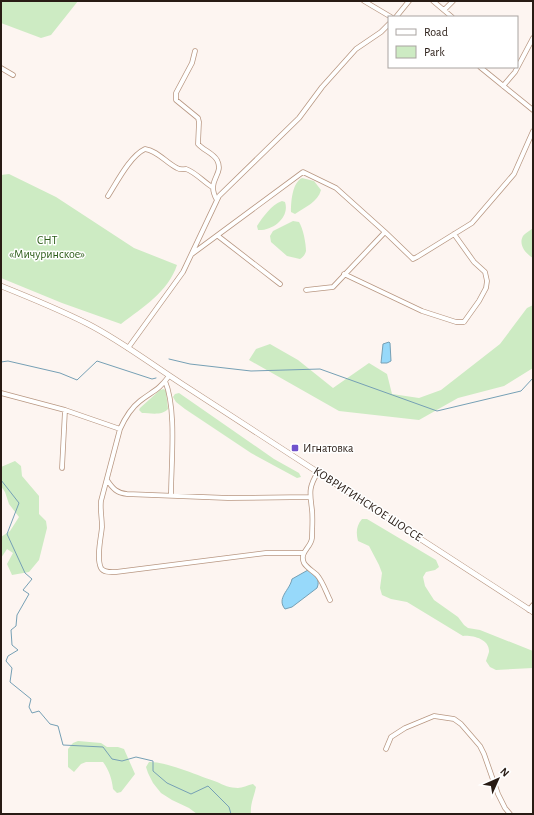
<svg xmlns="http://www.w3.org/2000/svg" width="534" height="815" font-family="'Alegreya Sans',sans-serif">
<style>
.green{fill:#cdebc3}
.water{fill:#97d9fa;stroke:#76a0b5}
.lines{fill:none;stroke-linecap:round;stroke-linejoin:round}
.stream{stroke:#76a0b5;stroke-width:1}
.minor-casing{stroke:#b89782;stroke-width:5.5}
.major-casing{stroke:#b89782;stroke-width:6}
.minor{stroke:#fff;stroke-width:4}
.major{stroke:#fff;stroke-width:5}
.poi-dot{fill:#7052cc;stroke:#fff;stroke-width:1.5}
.labels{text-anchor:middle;stroke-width:3;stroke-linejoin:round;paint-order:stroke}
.park-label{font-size:12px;fill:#2d5d1a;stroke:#fff}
.poi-label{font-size:12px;fill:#281b14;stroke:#fff;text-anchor:start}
.street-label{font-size:12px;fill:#281b14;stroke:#fff}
</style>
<rect width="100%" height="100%" fill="#fdf5f1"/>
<path class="green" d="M1,1h77l-27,34 -10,3 -40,-15z
M9,174l47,23 78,51 43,17c-9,27 -34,42 -56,59l-59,-21 -61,-25v-103z
M302,178l12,3 7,9c-3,12 -16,17 -26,24l-4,-2c0,-10 1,-29 11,-34z
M282,201l3,1c5,15 -12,29 -27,28l-1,-4c6,-9 14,-21 25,-25z
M293,221l6,1c4,6 7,21 7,29 -1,4 -3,6 -6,8l-13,-3 -16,-14 -1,-6 3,-5z
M533,228v30c-7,-4 -15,-13 -10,-22 2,-3 7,-5 10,-8z
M533,305v63l-29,18 -46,12 -39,22 -80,-9 -90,-51 7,-11 14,-5 28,16 35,28 36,-25 18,11 5,20 27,4 22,-8 59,-46 27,-36z
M164,389l2,2 2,18c-6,7 -18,4 -26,4l-3,-3 1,-2 20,-18z
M179,393l95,66 25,14 2,4 -4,1 -46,-25 -66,-44 -9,-7 -3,-5 2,-3z
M15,461l6,5 1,10 17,20v18l7,7 1,7 -8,32 -10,12 -17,3 -5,-11 6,-11 -6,-4 -6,9v-21l9,-6 9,-14 -10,-13 -4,-12 -4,-6v-19z
M362,519h5l69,41 3,7 -4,3 -9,2 -3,5 2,9 9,14 24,17 6,8 4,3 12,2 53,21v17l-37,2 -6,-3 -4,-6c1,-3 2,-6 3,-9 1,-13 -17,-17 -26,-16l-56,-34 -16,-3 -9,-4 -2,-7 2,-15 -3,-8 -10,-19 -11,-5c-2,-8 -2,-15 4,-22z
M78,741l23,2 6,4h11l6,2 11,25 -14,18 -4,1 -4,-4c-1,-10 -4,-19 -10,-27h-17l-5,2 -7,8 -6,-5v-18l5,-6z
M149,762c16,-1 50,14 68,20 6,3 13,6 21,6 4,0 10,-3 15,-4l3,3c-2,10 -6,17 -5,27h-54l-8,-6 -17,-8 -11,-7 -8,-10 -5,-10 -2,-6z"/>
<path class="water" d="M389,342l1,1 1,18 -4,2h-6l2,-19z
M308,570c6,5 13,9 9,18l-25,19 -7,2c-9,-11 5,-19 7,-30z"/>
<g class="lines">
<path class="stream" d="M169,359l21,5 61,7 69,-2 117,42 84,-20 12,-13
M1,362l7,-1 52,12 17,7 20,-19 55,18 4,-1
M1,480l18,23 -12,31 18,39 7,6 -9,11 6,4 -12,21 -1,11 -5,4 1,15 6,5 -10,6 -2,5 6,7 -2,14 21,17 -2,8 3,6 7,-2 11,13 8,2 5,19 40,2 9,12 10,2 14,-4 17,4v10l14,12 24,11 17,-8 21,21 2,7"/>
<g class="minor-casing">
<path id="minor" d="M364,1l27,16
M433,1l19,16
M444,10l9,-9
M396,17l13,-16
M195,51l-3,12 -16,30v7l22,18 1,4 -1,22c5,6 15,9 19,16 8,15 -12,20 0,40
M480,67l53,43
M1,68l12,7
M503,86l12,-14 18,-34
M108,196c9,-14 22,-40 37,-47 13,2 20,13 32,19 3,2 6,1 9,1 9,3 18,13 26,18
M218,236l62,48
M192,254l111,-82 33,16 49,44 26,25 2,2 4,-2 55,-34 42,-49 19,-43
M344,274l78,37 34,11h8l15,-21 7,-13 1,-7 -2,-9 -11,-10 -20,-28
M306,290l27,-3 52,-55
M128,348l55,-76 36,-76 80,-78 23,-31 34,-38 25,-17 8,-8
M169,376c-10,14 -16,15 -29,25 -9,7 -15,17 -20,28l-19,72c-1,9 1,17 1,26 -1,11 -6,31 -1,41 3,5 10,4 15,4l150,-19h37
M165,381c12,28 6,83 6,114
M1,393l64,17 55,19
M62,468l3,-58
M318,472c-10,16 -8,21 -6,38 1,9 0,19 0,28 -1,10 -13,14 -8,25 3,5 9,8 13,12 6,7 9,17 13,25
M107,480c6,9 10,13 20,14l101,4 81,-1
M529,610l4,-5
M386,749l5,-12 14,-9 29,-12 20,3 7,5 19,22 4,8 14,40 7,14 5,6"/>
</g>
<g class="major-casing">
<path id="major" d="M1,286c30,12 59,24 87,38 33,17 63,40 94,60l351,228"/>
</g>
<use href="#minor" class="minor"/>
<use href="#major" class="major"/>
</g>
<rect class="poi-dot" x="291" y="444" width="8" height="8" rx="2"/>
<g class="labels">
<g class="park-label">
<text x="47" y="244">СНТ<tspan x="47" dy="14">«Мичуринское»</tspan></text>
</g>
<g class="poi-label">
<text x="303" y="452">Игнатовка</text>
</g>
<g class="street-label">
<text transform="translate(368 504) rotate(33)" y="4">КОВРИГИНСКОЕ ШОССЕ</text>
</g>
</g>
<rect width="534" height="815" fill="none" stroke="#281b14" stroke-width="4"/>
<rect x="388" y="16" width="130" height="52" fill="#ffffff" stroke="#a9a4a1"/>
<rect x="396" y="29" width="20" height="6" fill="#ffffff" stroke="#a9a4a1"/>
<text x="424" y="36" font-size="12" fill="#281b14">Road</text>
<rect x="396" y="46" width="20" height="12" fill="#cdebc3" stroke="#a9a4a1"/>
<text x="424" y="56" font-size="12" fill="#281b14">Park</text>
<g transform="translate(498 779) rotate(45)" stroke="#ffffff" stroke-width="3" paint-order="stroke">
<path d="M0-3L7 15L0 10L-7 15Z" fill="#281b14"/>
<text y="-6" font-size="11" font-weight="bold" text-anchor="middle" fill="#281b14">N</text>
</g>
</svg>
